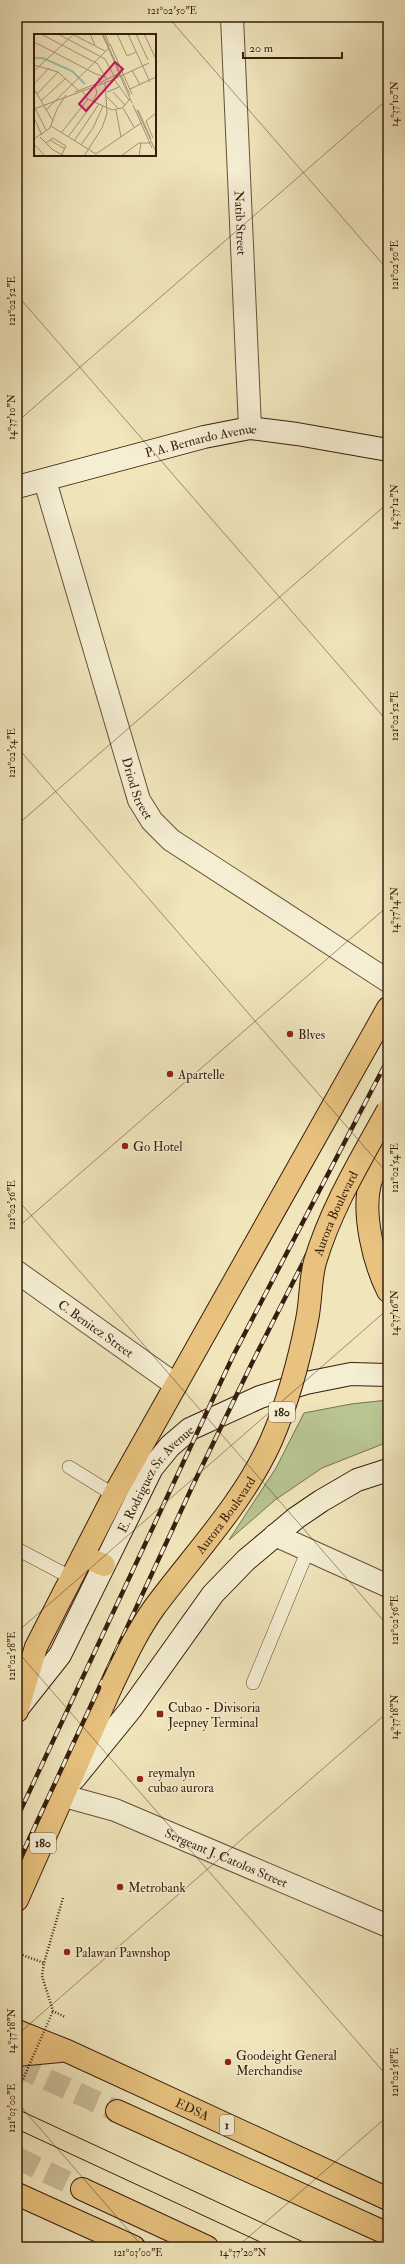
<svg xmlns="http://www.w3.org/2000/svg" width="405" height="2264" font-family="'IM FELL Double Pica',serif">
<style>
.green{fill:#b8c591;stroke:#78724f}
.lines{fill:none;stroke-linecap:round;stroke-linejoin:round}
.highway-tunnel{stroke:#cbbd98;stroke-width:22;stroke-dasharray:22 11;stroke-linecap:butt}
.lane-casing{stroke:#665038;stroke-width:14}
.street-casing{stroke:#665038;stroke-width:24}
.secondary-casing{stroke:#381e0d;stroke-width:24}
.primary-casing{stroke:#381e0d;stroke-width:24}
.highway-casing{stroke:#381e0d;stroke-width:24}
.path{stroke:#381e0d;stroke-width:2.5;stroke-dasharray:1 2;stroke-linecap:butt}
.lane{stroke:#f5eed3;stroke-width:13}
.street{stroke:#f5eed3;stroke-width:22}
.secondary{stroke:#f5eed3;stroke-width:22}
.primary{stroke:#e8c27e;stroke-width:22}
.highway{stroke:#e8c27e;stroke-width:22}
.tram{stroke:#381e0d;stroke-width:1}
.rail-casing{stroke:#381e0d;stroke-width:4.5}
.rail{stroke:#f5eed3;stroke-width:3;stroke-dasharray:9;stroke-linecap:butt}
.primary-bridge-casing{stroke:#381e0d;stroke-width:24;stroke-linecap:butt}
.path-bridge{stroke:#381e0d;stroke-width:2.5;stroke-dasharray:1 2;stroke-linecap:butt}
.primary-bridge{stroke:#e8c27e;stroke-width:22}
.ticks{fill:none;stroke:#381e0d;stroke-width:1;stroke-opacity:0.45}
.poi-dot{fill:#8f2418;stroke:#f5eed3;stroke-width:1.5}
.labels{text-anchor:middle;stroke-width:3;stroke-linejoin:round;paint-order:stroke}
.shield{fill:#f5eed3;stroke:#715c48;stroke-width:1}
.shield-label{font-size:12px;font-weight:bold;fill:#381e0d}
.street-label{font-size:13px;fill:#381e0d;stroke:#f5eed3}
.poi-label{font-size:13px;fill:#381e0d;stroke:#f5eed3;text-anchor:start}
.inset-river{fill:none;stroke:#9bc0aa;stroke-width:2}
.inset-road{fill:none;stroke:#a69575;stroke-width:1}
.view{fill:#c2185b;fill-opacity:0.15;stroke:#c2185b;stroke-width:2}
.inset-edge{fill:none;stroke:#381e0d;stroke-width:2}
.neatline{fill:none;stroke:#381e0d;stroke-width:1.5}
.ticks-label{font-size:10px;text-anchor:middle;fill:#381e0d}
</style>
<rect width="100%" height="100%" fill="#f0e5bb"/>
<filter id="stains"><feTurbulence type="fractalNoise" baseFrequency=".005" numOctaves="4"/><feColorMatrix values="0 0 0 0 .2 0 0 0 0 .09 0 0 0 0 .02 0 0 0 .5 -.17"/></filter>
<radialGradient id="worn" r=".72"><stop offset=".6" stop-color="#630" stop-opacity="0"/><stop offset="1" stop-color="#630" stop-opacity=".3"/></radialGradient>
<path class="green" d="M388,1400v42l-66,26 -47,32 -46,40 47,-72 28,-55 47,-9z"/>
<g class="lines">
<path class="highway-tunnel" d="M17,2066l100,45
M17,2158l65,31"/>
<g class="lane-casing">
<path id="lane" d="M69,1467l45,28
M17,1549l55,29
M253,1683l55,-133"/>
</g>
<g class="street-casing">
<g id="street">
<path id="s1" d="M232,17l18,411"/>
<path id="s2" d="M45,481l94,319 13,21 19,19 217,141"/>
<path id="s3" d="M17,1272l159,113"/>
<path d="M275,1535l113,51"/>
<path id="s4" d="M64,1796l51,14 273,116"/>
</g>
</g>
<g class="secondary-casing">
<g id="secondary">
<path id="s5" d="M17,487l187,-50 46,-9 47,6 91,16"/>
<path id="s6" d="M18,1708l42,-53 92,-187 18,-22 20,-17 70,-32 46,-14 45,-9 37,1"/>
<path d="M74,1779l57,-70 82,-115 33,-34 50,-42 25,-17 36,-21 31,-10"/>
</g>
</g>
<g class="primary-casing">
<g id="primary">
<path d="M388,1150c-6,10 -15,22 -18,33 -8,31 4,80 18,108"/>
<path d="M83,1556l21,9"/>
<path d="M17,1711l19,-64 78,-152 274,-487"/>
<path d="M17,1900l95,-215"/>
<path id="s7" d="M17,2031l50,20 321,148"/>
<path d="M17,2055l43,-4"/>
<path d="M17,2194l117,53"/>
</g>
</g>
<g class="highway-casing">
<path id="highway" d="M117,2111l271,123
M82,2189l125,58"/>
</g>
<path class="path" d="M63,1898l-19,65 -2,13 11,35 12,6
M17,1953l27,10"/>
<use href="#lane" class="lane"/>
<use href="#street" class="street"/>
<use href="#secondary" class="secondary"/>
<use href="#primary" class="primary"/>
<use href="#highway" class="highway"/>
<path class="tram" d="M17,2109l297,138
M17,2129l254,118"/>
<g class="rail-casing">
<path id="rail" d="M17,1818l216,-462 155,-297
M17,1865l176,-380 58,-120 137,-270"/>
</g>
<use href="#rail" class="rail"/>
<g class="primary-bridge-casing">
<g id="primary-bridge">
<path id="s8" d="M112,1685c13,-27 25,-53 42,-77 40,-54 89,-105 117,-167 17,-39 28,-80 36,-121 4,-19 3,-40 8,-58 16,-54 46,-103 73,-152"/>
</g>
</g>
<path class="path-bridge" d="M17,2093l36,-82"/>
<use href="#primary-bridge" class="primary-bridge"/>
</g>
<path class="ticks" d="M168,17l220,253M17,18l2,-1M17,295l371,427M17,422l371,-323M17,747l371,427M17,825l371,-322M17,1199l371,427M17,1228l371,-322M17,1632l371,-323M17,1651l371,426M17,2035l371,-323M17,2102l126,145M237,2247l151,-131"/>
<g class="poi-dot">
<circle cx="290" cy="1034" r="4"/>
<circle cx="170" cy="1074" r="4"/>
<circle cx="125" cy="1146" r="4"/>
<rect x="156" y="1710" width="8" height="8" rx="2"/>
<circle cx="140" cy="1779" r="4"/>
<circle cx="120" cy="1887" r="4"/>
<circle cx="67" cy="1952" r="4"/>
<circle cx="228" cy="2062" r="4"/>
</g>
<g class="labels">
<g class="shield">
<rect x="269" y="1402" width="26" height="20" rx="3"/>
<rect x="30" y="1833" width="26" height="20" rx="3"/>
<rect x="220" y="2115" width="14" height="20" rx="3"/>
</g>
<g class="shield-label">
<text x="282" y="1416">180</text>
<text x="43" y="1847">180</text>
<text x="227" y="2129">1</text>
</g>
<g class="street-label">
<text dy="5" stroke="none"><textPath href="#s1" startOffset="206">Natib Street</textPath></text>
<text dy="5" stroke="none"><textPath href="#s5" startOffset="190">P. A. Bernardo Avenue</textPath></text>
<text dy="5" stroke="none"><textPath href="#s2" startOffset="321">Driod Street</textPath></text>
<text dy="5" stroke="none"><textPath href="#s8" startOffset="530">Aurora Boulevard</textPath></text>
<text dy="5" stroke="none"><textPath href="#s3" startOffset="97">C. Benitez Street</textPath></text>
<text dy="5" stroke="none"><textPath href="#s6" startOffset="269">E. Rodriguez Sr. Avenue</textPath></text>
<text dy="5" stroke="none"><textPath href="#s8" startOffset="205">Aurora Boulevard</textPath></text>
<text dy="5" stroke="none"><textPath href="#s4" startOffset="174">Sergeant J. Catolos Street</textPath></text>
<text dy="5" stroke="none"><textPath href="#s7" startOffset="192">EDSA</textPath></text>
</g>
<g class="poi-label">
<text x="298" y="1039">Blves</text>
<text x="178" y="1079">Apartelle</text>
<text x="133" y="1151">Go Hotel</text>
<text x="168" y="1712">Cubao - Divisoria<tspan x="168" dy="15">Jeepney Terminal</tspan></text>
<text x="148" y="1777">reymalyn<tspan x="148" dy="15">cubao aurora</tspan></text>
<text x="128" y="1892">Metrobank</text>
<text x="75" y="1957">Palawan Pawnshop</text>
<text x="236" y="2060">Goodeight General<tspan x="236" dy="15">Merchandise</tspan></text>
</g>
</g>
<g transform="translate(34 34)">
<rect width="122" height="122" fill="#f0e5bb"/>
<path class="inset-river" d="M0,24h9l29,13 13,13"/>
<path class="inset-road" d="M7,0l57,30 7,13M24,0l47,25 9,17M56,0l5,11M68,0l16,36M69,0l27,61M71,0l5,12M83,0l10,22 9,-4M94,0l22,48M102,0l12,26M110,0l11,23M40,1l31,16M0,8l62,32 11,4M76,10l22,50M0,31l24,7 20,18M83,35l15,34M98,36l8,15M0,37l40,-37M80,45l15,21M65,49l19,-9M0,50l15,-16M0,55l19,32M96,55l26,-12M48,57l6,8 24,11 10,-2 8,-9M41,58l23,-9 1,-6M73,58l12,-5M79,58l12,13M3,60l21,-22M73,63l12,12M7,67l25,-23M59,67l4,-8 -2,-7M99,71l19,43M0,72l12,24M89,74l11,19M0,75l78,-29 37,-17M12,76l62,-61M82,76l5,27M103,76l19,42M104,76l13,29M0,84l8,17M17,92l45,28 45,-31M27,99l27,-34M6,103l13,13 12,6M34,103l26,-35M119,104l-7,-17 10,-8M0,105l16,-11 7,-19 9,-14M16,106l15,9M40,107l25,-37M12,109l7,-5 13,8 -4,8M0,110l11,12M47,111l12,-17 10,-22M50,122l18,-28 5,-15 -2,-31M87,122l18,-13h12M105,122l2,-13"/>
<path class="view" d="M81,28l8,7 -37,42 -7,-7z"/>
<rect width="122" height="122" class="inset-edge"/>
</g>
<rect width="405" height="2264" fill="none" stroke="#f0e5bb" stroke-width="44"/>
<path d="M243 52v6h99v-6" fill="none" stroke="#381e0d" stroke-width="2"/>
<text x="249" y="52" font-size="12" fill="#381e0d" stroke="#f5eed3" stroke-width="3" paint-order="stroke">20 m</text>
<rect x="22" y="22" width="361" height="2220" class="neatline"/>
<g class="ticks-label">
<text x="172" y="14">121°02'50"E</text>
<text transform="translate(394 104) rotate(-90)" y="4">14°37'10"N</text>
<text transform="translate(394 265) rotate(-90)" y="4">121°02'50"E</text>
<text transform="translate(11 301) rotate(-90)" y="4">121°02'52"E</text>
<text transform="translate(11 417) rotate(-90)" y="4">14°37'10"N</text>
<text transform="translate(394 507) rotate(-90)" y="4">14°37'12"N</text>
<text transform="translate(394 716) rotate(-90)" y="4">121°02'52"E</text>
<text transform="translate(11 753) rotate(-90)" y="4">121°02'54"E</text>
<text transform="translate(394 910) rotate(-90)" y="4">14°37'14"N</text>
<text transform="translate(394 1168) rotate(-90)" y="4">121°02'54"E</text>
<text transform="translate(11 1205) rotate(-90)" y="4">121°02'56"E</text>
<text transform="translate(394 1313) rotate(-90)" y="4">14°37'16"N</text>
<text transform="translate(394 1620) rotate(-90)" y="4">121°02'56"E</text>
<text transform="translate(11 1656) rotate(-90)" y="4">121°02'58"E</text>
<text transform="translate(394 1717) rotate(-90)" y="4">14°37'18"N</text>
<text transform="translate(11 2031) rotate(-90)" y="4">14°37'18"N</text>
<text transform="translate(394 2072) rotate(-90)" y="4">121°02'58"E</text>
<text transform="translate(11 2108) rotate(-90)" y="4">121°03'00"E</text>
<text x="138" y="2256">121°03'00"E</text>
<text x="243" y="2256">14°37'20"N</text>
</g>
<rect width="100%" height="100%" filter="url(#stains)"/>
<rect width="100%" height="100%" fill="url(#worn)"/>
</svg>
